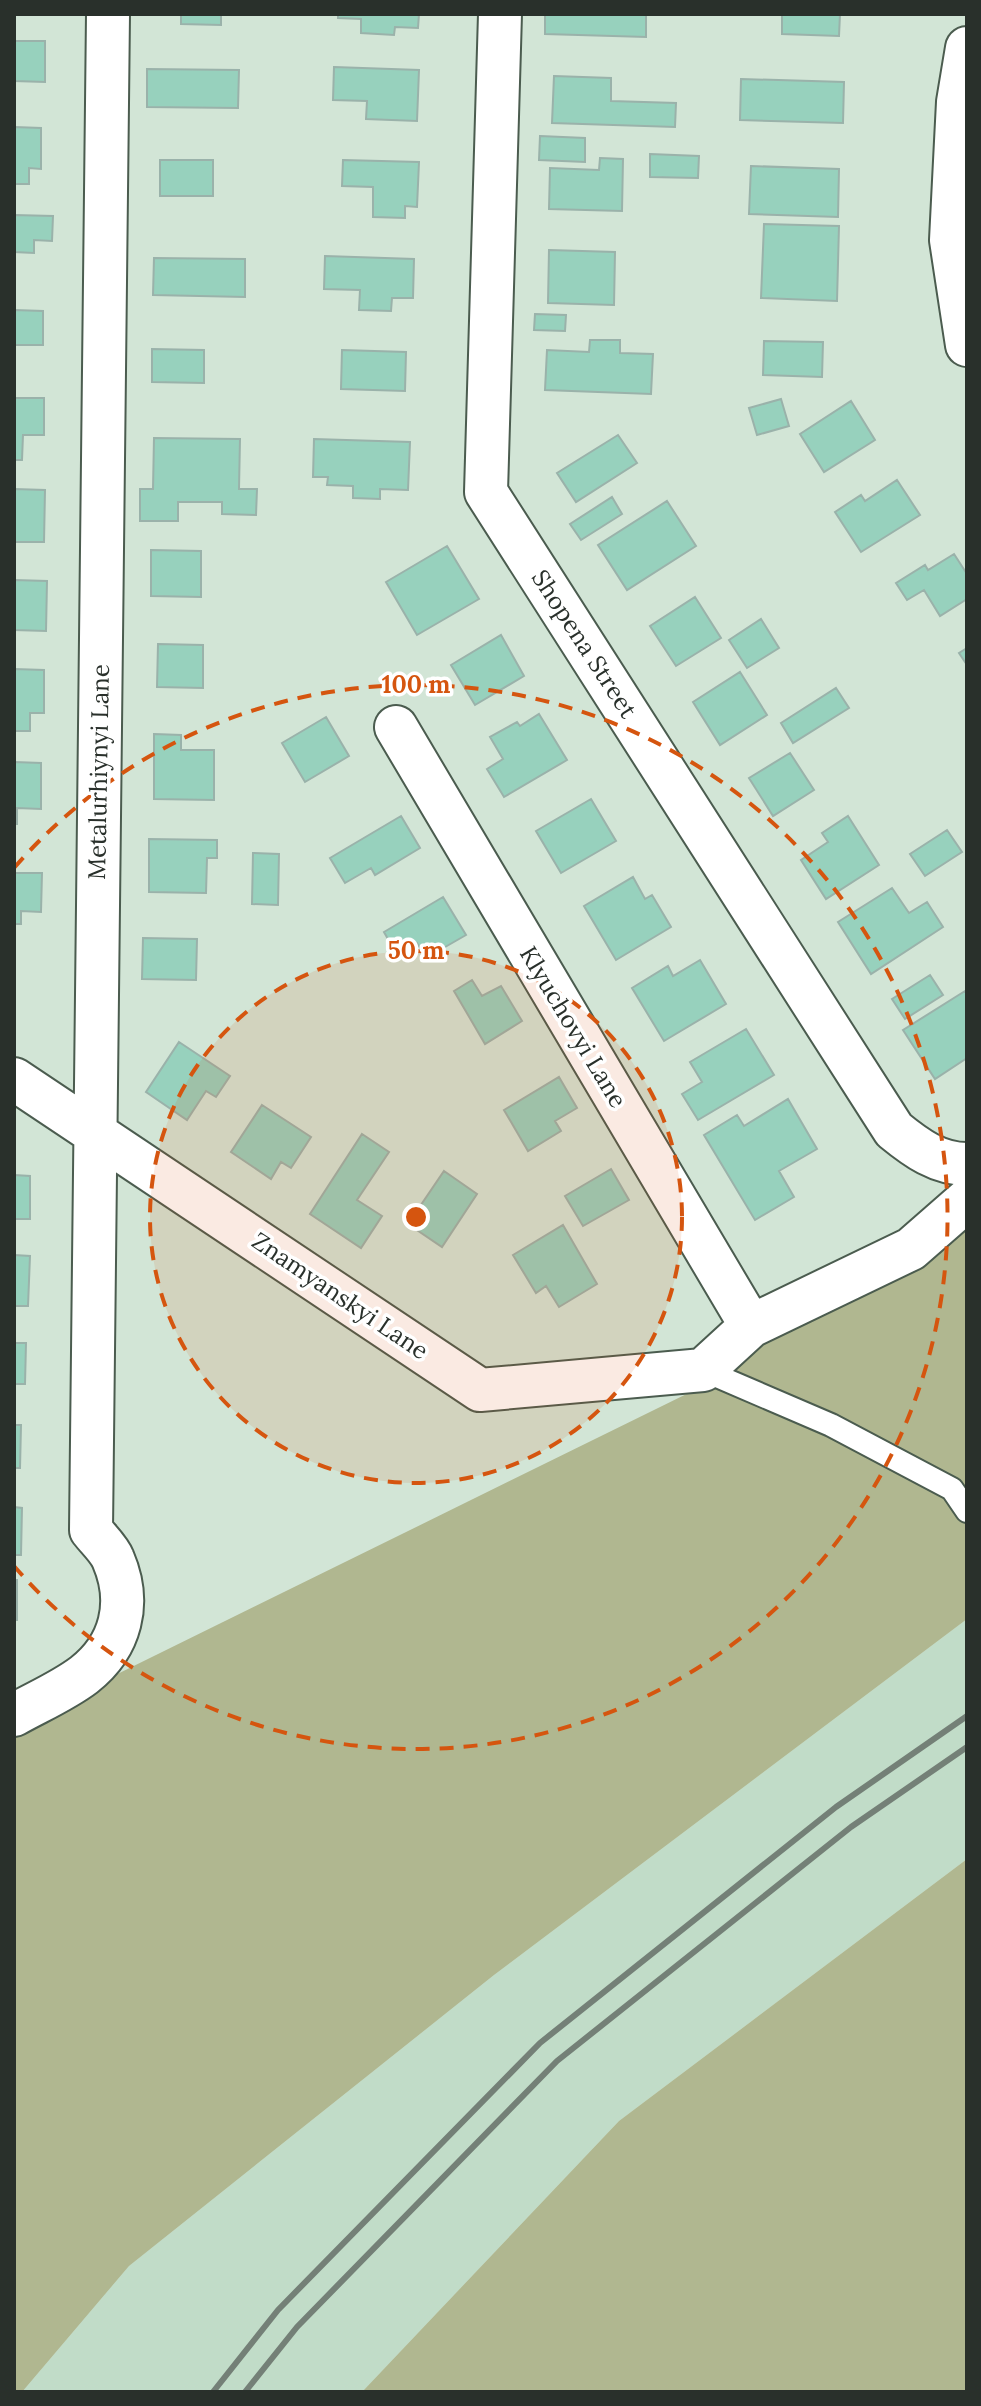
<svg xmlns="http://www.w3.org/2000/svg" width="981" height="2406" font-family="Lora,serif">
<style>
.built{fill:#c1dcc8}
.green{fill:#b0b790}
.building{fill:#97d1bd;stroke:#9ab2aa;stroke-width:2}
.lines{fill:none;stroke-linecap:round;stroke-linejoin:round}
.lane-casing{stroke:#4b5c4f;stroke-width:26}
.street-casing{stroke:#4b5c4f;stroke-width:46}
.lane{stroke:#fff;stroke-width:22}
.street{stroke:#fff;stroke-width:42}
.rail{stroke:#748077;stroke-width:6}
.ring{fill:none;stroke:#d5550f;stroke-width:4;stroke-dasharray:14 10}
.labels{text-anchor:middle;stroke-width:7;stroke-linejoin:round;paint-order:stroke}
.street-label{font-size:24px;fill:#29302b;stroke:#fff}
.centre{fill:#d5550f;stroke:#fff;stroke-width:4}
.ring-label{font-size:24px;text-anchor:middle;font-weight:bold;fill:#d5550f;stroke:#fff;stroke-width:7;stroke-linejoin:round;paint-order:stroke}
</style>
<rect width="100%" height="100%" fill="#d2e5d6"/>
<path class="built" d="M967,1619v240l-348,262 -257,271h-340l107,-126 365,-291z"/>
<path class="green" d="M967,1218v401l-473,356 -365,291 -107,126h-8v-661l75,-43 624,-307 45,-44z
M967,1859v533h-605l257,-271z"/>
<path class="building" d="M181,14h40v11l-40,-1z
M338,14h81l-1,14 -23,-1 -1,8 -33,-2v-14l-23,-1z
M545,14h101v23l-101,-3z
M782,14h58l-1,22 -57,-2z
M14,41h31v41l-31,-1z
M334,67l85,3 -2,51 -51,-2 1,-18 -34,-1z
M147,69l92,1 -1,38 -91,-1z
M554,76l57,2v23l65,2 -1,24 -123,-4z
M741,79l103,3 -1,41 -103,-3z
M14,127l27,1v41l-12,-1v16h-15z
M540,136l45,2v24l-46,-2z
M650,154l49,2 -1,22 -48,-1z
M600,158l23,1 -1,52 -73,-2 1,-41 49,2z
M160,160h53v36h-53z
M343,160l76,2 -2,45 -12,-1v12l-32,-1v-30l-31,-1z
M751,166l88,3 -1,48 -89,-3z
M14,215l39,1 -1,25 -18,-1v13l-20,-1z
M764,224l75,2 -2,75 -76,-3z
M549,250l66,2 -1,53 -66,-2z
M325,256l89,3 -1,39h-21l-1,13 -32,-1 1,-20 -36,-1z
M154,258l91,1v38l-92,-2z
M14,310l29,1v34h-29z
M535,314l31,1 -1,16 -31,-1z
M590,340h30v13l33,1 -2,40 -106,-4 2,-40 42,2z
M764,341l59,1 -1,35 -59,-2z
M152,349l52,1v33l-52,-1z
M342,350l64,2 -1,39 -64,-2z
M14,398h30v37h-21l-1,25h-8z
M781,399l8,27 -32,9 -8,-27z
M851,401l24,39 -51,32 -24,-38z
M618,435l19,28 -61,39 -19,-29z
M154,438l86,1 -1,50h18l-1,26 -34,-1v-12h-44v19h-38v-32h13z
M314,439l96,3 -2,48 -28,-1v10l-27,-1v-12l-26,-1 1,-8h-15z
M897,480l23,35 -59,37 -26,-40 26,-17 4,6z
M14,489l31,1 -1,52h-30z
M612,497l10,17 -41,26 -11,-16z
M667,501l29,45 -69,44 -29,-45z
M447,546l32,53 -62,36 -31,-53z
M151,550l50,1v46l-50,-1z
M954,554l13,20v25l-27,17 -16,-26 -17,10 -11,-17 29,-18 3,5z
M14,580l33,1 -1,50 -32,-1z
M695,597l26,41 -45,28 -26,-40z
M761,619l18,29 -32,20 -18,-28z
M501,635l23,41 -49,29 -24,-40z
M158,644l45,1v43l-46,-1z
M967,648v17l-8,-12z
M14,669l30,1v43h-14v18h-16z
M740,672l27,43 -47,30 -27,-43z
M836,688l13,20 -56,35 -12,-20z
M539,714l28,46 -63,37 -17,-28 16,-10 -13,-22 27,-15 3,4z
M326,717l23,39 -44,26 -23,-39z
M154,734l27,1v15h33v50l-60,-1z
M790,753l24,37 -41,26 -24,-38z
M14,762l27,1v46l-24,-1v16h-3z
M591,799l25,42 -55,32 -25,-42z
M401,816l19,32 -45,27 -4,-7 -26,15 -15,-25z
M848,816l31,49 -53,34 -25,-39 27,-18 -6,-9z
M947,830l15,22 -37,24 -15,-22z
M149,839l68,1v18h-10l-1,35 -57,-1z
M253,853l26,1 -1,51 -26,-1z
M14,873h28l-1,39 -20,-1v13h-7z
M633,877l12,22 7,-4 19,32 -55,33 -32,-54z
M892,888l17,25 18,-11 16,25 -72,47 -33,-52z
M443,897l23,38 -40,23 -9,-15 -20,12 -13,-23z
M143,938l54,1 -1,41 -54,-1z
M700,960l26,44 -62,37 -32,-53 36,-22 5,10z
M930,975l13,20 -38,24 -13,-20z
M472,980l10,16 19,-10 21,35 -37,23 -31,-53z
M965,991l2,3v64l-32,21 -32,-49z
M746,1029l28,46 -76,45 -16,-26 20,-12 -12,-20z
M179,1042l51,34 -14,21 -10,-6 -19,29 -41,-28z
M559,1077l18,31 -22,13 6,10 -33,20 -24,-41z
M788,1099l29,50 -38,22 15,26 -39,23 -51,-85 33,-20 7,11z
M262,1105l49,32 -20,31 -10,-6 -10,17 -40,-27z
M362,1134l27,18 -32,48 25,16 -21,32 -51,-34z
M611,1169l18,31 -46,26 -18,-30z
M444,1171l33,23 -35,53 -34,-23z
M14,1175l16,1v43h-16z
M563,1225l34,59 -38,23 -13,-21 -10,7 -23,-38z
M14,1255l16,1 -2,50h-14z
M14,1343h12l-1,41h-11z
M14,1425h7l-1,43h-6z
M14,1507l8,1 -1,47h-7z
M14,1580h3v40h-3z"/>
<g class="lines">
<g class="lane-casing">
<path id="lane" d="M703,1370l128,55 121,64 15,22"/>
</g>
<g class="street-casing">
<path id="street" d="M500,14l-14,478 408,638c22,18 44,34 73,34
M967,48l-9,54 -7,138 16,105
M396,727l355,599
M14,1079l466,311 223,-20 48,-44 160,-77 56,-49
M14,1715c23,-13 49,-24 70,-40 37,-29 48,-72 29,-116 -4,-10 -15,-20 -22,-29l17,-1516"/>
</g>
<use href="#lane" class="lane"/>
<use href="#street" class="street"/>
<path class="rail" d="M213,2392l65,-82 262,-267 296,-236 131,-91
M245,2392l52,-65 260,-266 294,-234 116,-80"/>
</g>
<circle cx="416" cy="1217" r="266" fill="#d5550f" fill-opacity=".12"/>
<g class="ring">
<circle cx="416" cy="1217" r="266"/>
<path d="M14 868A532 532 0 1 1 14 1566"/>
</g>
<g class="labels">
<g class="street-label">
<text transform="translate(584 644) rotate(57)" y="8">Shopena Street</text>
<text transform="translate(99 772) rotate(-89)" y="8">Metalurhiynyi Lane</text>
<text transform="translate(573 1027) rotate(59)" y="8">Klyuchovyi Lane</text>
<text transform="translate(340 1296) rotate(34)" y="8">Znamyanskyi Lane</text>
</g>
</g>
<circle cx="416" cy="1217" r="12" class="centre"/>
<g class="ring-label">
<text x="416" y="693">100 m</text>
<text x="416" y="959">50 m</text>
</g>
<rect width="981" height="2406" fill="none" stroke="#29302b" stroke-width="32"/>
</svg>
